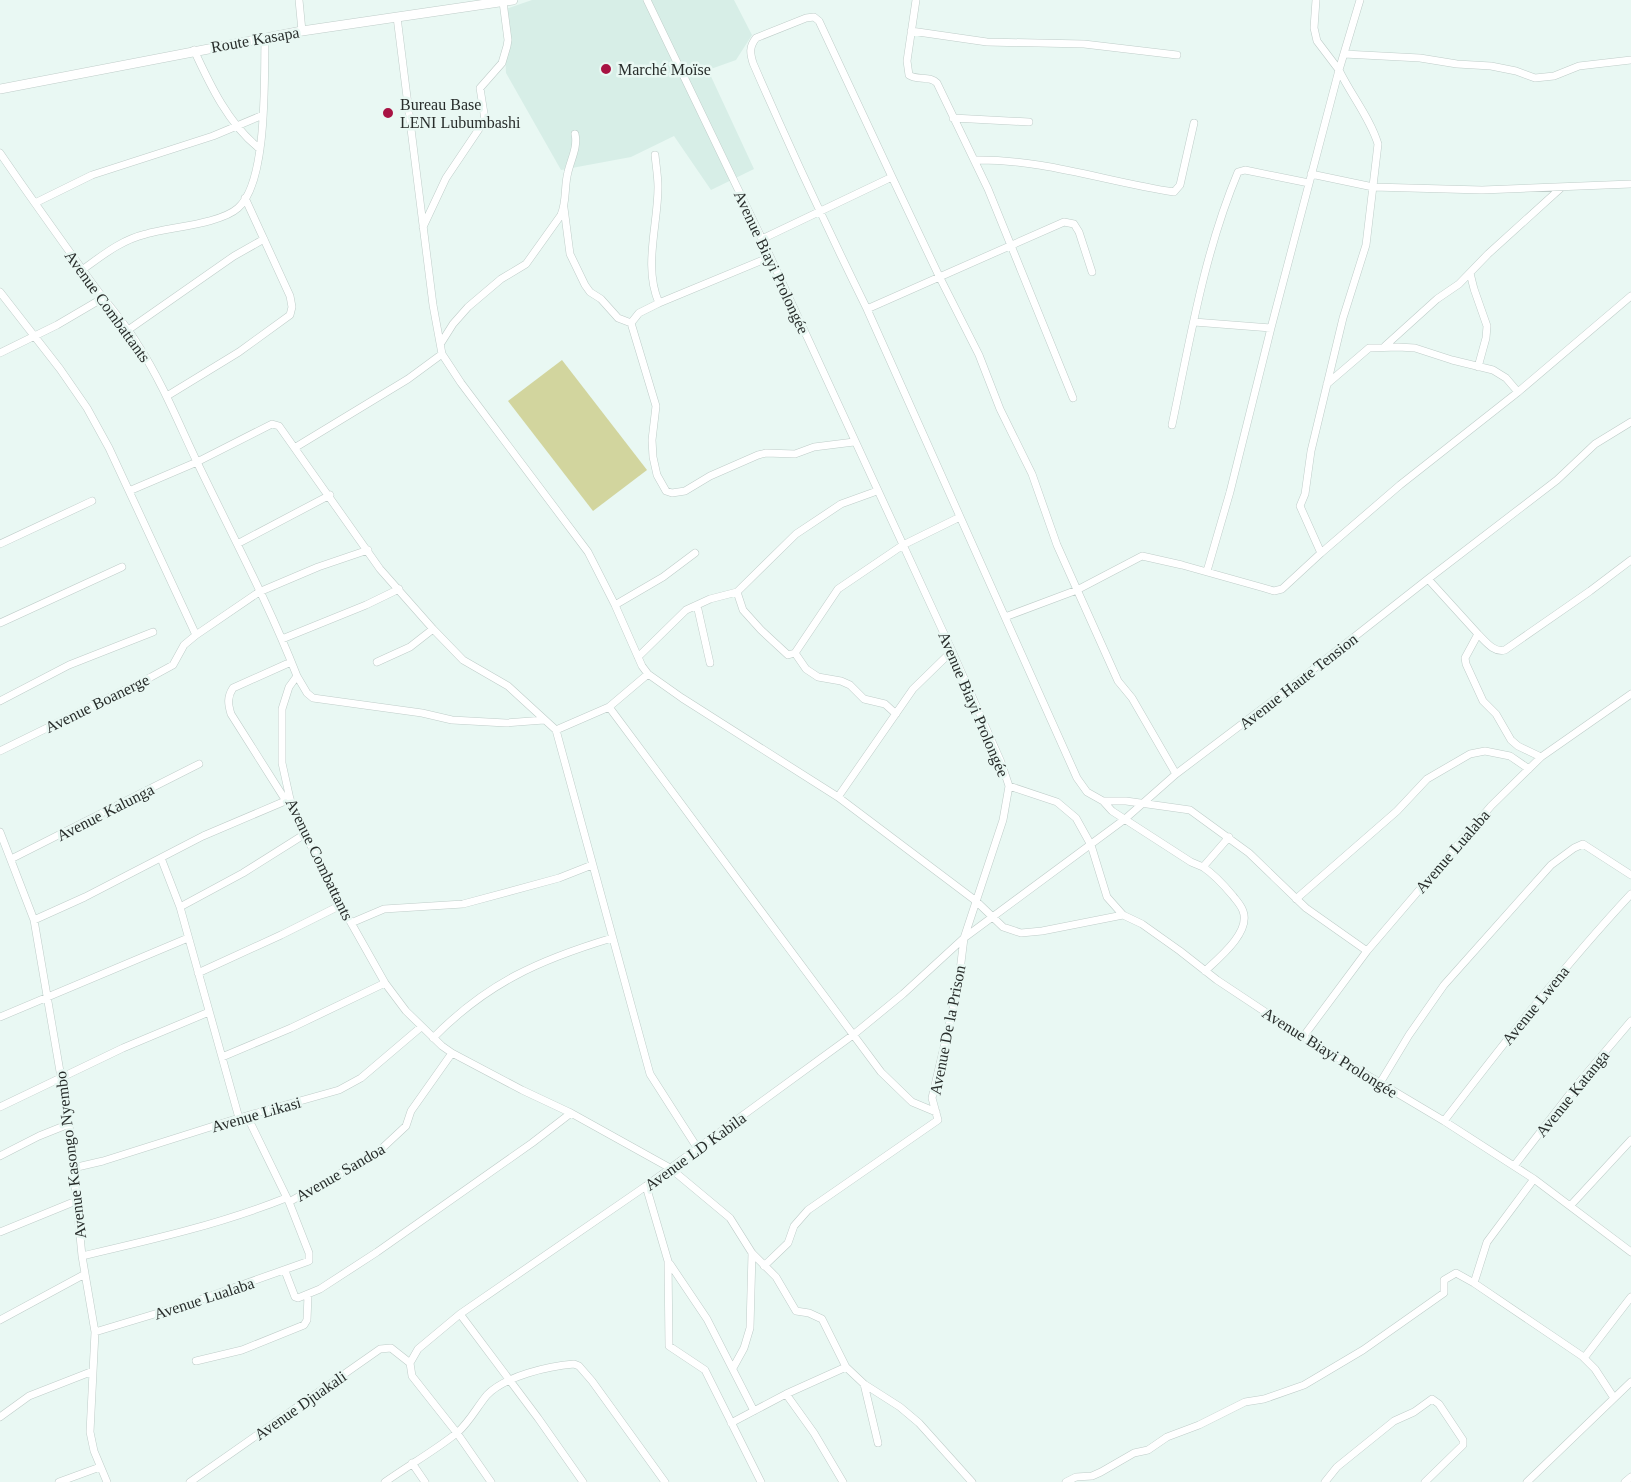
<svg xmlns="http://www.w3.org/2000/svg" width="1631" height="1482" font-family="'Times New Roman',serif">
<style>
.built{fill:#d7eee7}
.park{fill:#d2d59e}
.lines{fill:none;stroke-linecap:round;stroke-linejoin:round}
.street-casing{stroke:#bfcdc9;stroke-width:8}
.secondary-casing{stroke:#bfcdc9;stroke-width:10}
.street{stroke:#fff;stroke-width:7}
.secondary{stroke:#fff;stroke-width:9}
.poi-dot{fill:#a81343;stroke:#e9f8f3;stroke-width:2}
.labels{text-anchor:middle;stroke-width:5;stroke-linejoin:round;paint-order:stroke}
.street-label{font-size:16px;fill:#282d2b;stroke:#e9f8f3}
.poi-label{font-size:16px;fill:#282d2b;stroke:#e9f8f3;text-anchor:start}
</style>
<rect width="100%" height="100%" fill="#e9f8f3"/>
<path class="built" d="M532,0h202l18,35 -16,25 -28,10 46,99 -43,21 -37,-54 -43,21 -70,13 -55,-97 -3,-63z"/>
<path class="park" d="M562,360l85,110 -54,41 -85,-110z"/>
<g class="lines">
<g class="street-casing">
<path id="street" d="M299,0l3,31
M916,0l-9,61 2,14c8,6 21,0 28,8l51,106 85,209
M397,17l36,288 9,49 19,29 127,169 27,53 27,61 6,8 34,24 156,99 138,104 27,26 18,6 21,-2 81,-16
M911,31l76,11 97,2 93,11
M194,50c16,35 35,75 66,99
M1344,54l76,4 37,6 34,2 25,5 19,7 19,-2 25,-10 52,-6
M953,118l76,4
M0,153c30,44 61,87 92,130 15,21 33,40 46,62 24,37 40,77 59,117 34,71 71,140 100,214l-8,11 -7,22v54l8,36 15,35 36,71 44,78 21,28 36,35 10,7 70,37 49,23 99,55 60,50 22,35 24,24 20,34 13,2 13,6 24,48 18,17 36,23 19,16 53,59
M655,155c1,10 3,22 3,32 0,38 -15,80 1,116
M975,160c69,-1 132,22 199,32l6,-7 14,-62
M1311,174l62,13 109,3 149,-6
M892,177l47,99 40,79 21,54 32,65 25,71 61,136 14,17 44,76
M35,203l57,-28 121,-39 50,-21
M564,208l6,46 15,31 5,7 11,7 17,19 13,5
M423,227l23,-49 39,-58 -5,-32 22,-25 5,-17 1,-6 -5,-38
M762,239l130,-62 -73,-156 -5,-4 -8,1 -50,20c-7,9 -6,15 -3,25 36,83 74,165 114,246l210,469 10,14 16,9h23l64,9 59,43 57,55 61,43
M770,257l-111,46 -20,10 -8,10 25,83 -4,34 1,17 4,18 9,16 6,2 13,-2 25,-15 48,-21 8,-2 29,1 19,-7 40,-5
M82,270c21,-15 39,-30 64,-36 24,-7 74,-10 92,-26 30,-26 26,-131 27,-170
M1470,273l4,16 13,37 -1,12 -8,29
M0,292l60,77 27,39 22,40 87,187
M867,309l197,-87 10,2 5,8 13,40
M1194,322l77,6
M128,330l106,-74 30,-17
M441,343l12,-19 15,-17 33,-28 25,-15 35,-49c6,-14 3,-29 7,-43 3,-13 10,-25 7,-38
M1385,346l52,-47 22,-15 29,-30 74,-67
M0,353l57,-28 46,-27
M1327,384l42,-36 29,-1 17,1 37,12 41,10 13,8 12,14
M167,396l72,-44 51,-37 2,-8 -2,-11 -45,-98
M1172,425c18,-85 32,-172 66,-253l7,-2 64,13
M296,447l112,-68 34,-25
M129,491l68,-29 75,-38 7,2 101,143 53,60 30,31 45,26 48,44 94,344 48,75
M239,543l91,-48
M0,544l92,-43
M1321,553l-21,-47 5,-12 6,-43 32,-133 23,-73 12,-101c-8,-26 -27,-49 -39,-74l21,-70
M1207,571l23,-79 41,-164 68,-258 -22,-29 -3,-13 2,-28
M1428,579l50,55 -13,24 1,6 17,37 13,13 15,26 7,6 23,11
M737,592l6,18 18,20 27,25 7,-2 43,-64 65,-44 57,-28
M615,605l48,-28 32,-24
M697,605l13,58
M1005,617l72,-27 65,-34 40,9 82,23 10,3 8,-2 39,-36 79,-68 118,-93 113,-96
M0,623l122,-56
M1478,634c8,8 16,19 27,16l85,-59 41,-31
M282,639l84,-34 33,-16
M795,653l11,16 12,8 23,4 9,4 14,14 21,5 11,10
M638,657l48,-47 24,-11 27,-7 59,-58 45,-30 36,-13
M377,662l33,-15 23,-18
M297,676l10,17 6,5 109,15 30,7 54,3 38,-3
M0,701l69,-36 84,-33
M609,707l272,365 31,30 24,10
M556,730l53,-23 39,-33
M0,751l151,-74 22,-12 11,-20 12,-10 63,-43 59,-25 50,-17
M1009,786l48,16 19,16 15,27 16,52 16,18 19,9 38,27 37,29 86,57 141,84 90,58 97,73
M838,797l75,-108 39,-38
M286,801l-55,-87c-3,-10 -4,-17 2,-26l58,-26
M1103,801l9,10 79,51 12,5 26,-30
M0,832l34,88 35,204 13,132 13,76 -5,100 4,19 13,31
M161,858l19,49 59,211
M11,859l188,-95
M1203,867c12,8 20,17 30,29 3,4 8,9 10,15 8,21 -24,47 -38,60
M1296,899l101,-88 30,-32 43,-25 15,-3 25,5 19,13
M180,907l63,-34 62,-39
M34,920l51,-23 118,-61 87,-37
M351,923l33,-14 79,-5 96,-26 33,-13
M198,973l83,-38 60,-30
M0,1017l188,-79
M1303,1037l64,-86 124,-145 50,-49 90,-63
M433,1038c54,-55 106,-78 179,-100
M222,1057l69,-29 94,-45
M1380,1083l29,-48 35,-50 107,-120 23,-17 9,-4 48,31
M0,1107l123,-59 86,-36
M1444,1121c60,-78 120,-155 187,-227
M0,1156l39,-20 30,-12
M1514,1166l62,-80 55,-65
M73,1168l30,-7 136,-43 100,-28 22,-12 60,-51
M646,1186l22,75 1,85 36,24 56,112
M289,1202l88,-49 29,-27 5,-15 41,-58
M1571,1205l60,-65
M0,1232l76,-31
M82,1256c69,-16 139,-32 204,-58
M670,1264l37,55 47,92
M764,1266l24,-23 6,-17 14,-16 130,-90 -6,-22 26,-111 6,-49 161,-119 51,-45 107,-81 145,-114 129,-99 38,-36 36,-22
M285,1271l10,26 3,1 22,-9 57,-37 155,-109 39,-30
M1474,1283l13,-41 47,-63
M460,1314l78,104 45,64
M0,1320l85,-46
M95,1332l96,-29 118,-42v-8l-20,-51 -42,-86
M1584,1358l47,-61
M196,1361l46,-11 62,-25 3,-5 1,-25
M733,1368l11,-20 6,-20 2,-75
M864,1384l14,59
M786,1394l28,39 29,49
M0,1417l29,-21 64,-25
M731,1423l55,-29 60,-27
M412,1463l13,19
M59,1482l41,-15
M190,1482l190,-133 11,-1 19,15
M385,1482c24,-17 51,-32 73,-50 12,-11 19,-25 29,-37 18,-19 62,-29 87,-31l5,2 13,15 73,101
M491,1482l-34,-49 -45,-57 -2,-13 8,-14 42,-35 186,-128 207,-151 50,-41 61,-56 39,-118 6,-34 -8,-24 -49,-111 -190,-412 -115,-239
M1066,1482l10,-5 16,-1 9,-4 33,-19 14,-3 19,-13 32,-12 46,-23 19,-3 40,-14 59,-35 81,-57v-13l12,-7 18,10 108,73 13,13 19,29
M1325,1482l12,-15 57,-46 20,-9 18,-13 7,5 24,36v5l-38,37
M1527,1482l104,-100
M1625,1482l6,-5"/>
</g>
<g class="secondary-casing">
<path id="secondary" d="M0,89l302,-58 211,-31"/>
</g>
<use href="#street" class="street"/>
<use href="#secondary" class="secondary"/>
</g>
<g class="poi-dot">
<circle cx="606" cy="69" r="6"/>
<circle cx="388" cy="113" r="6"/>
</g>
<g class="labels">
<g class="street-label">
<text transform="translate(255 39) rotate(-10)" y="6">Route Kasapa</text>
<text transform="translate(772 262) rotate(65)" y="6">Avenue Biayi Prolongée</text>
<text transform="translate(108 306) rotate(54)" y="6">Avenue Combattants</text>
<text transform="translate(1298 681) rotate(-38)" y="6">Avenue Haute Tension</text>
<text transform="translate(97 703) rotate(-26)" y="6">Avenue Boanerge</text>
<text transform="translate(974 704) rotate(67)" y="6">Avenue Biayi Prolongée</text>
<text transform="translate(105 812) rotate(-27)" y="6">Avenue Kalunga</text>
<text transform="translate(1452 851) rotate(-49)" y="6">Avenue Lualaba</text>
<text transform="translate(320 859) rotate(64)" y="6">Avenue Combattants</text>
<text transform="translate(1535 1005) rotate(-51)" y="6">Avenue Lwena</text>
<text transform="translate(947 1030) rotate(-79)" y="6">Avenue De la Prison</text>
<text transform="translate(1330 1052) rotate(32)" y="6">Avenue Biayi Prolongée</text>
<text transform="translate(1572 1093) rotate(-51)" y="6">Avenue Katanga</text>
<text transform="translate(256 1114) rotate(-16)" y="6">Avenue Likasi</text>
<text transform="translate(695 1151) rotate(-36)" y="6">Avenue LD Kabila</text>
<text transform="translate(70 1155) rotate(-97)" y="6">Avenue Kasongo Nyembo</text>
<text transform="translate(340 1172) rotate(-30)" y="6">Avenue Sandoa</text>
<text transform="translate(204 1298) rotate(-18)" y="6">Avenue Lualaba</text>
<text transform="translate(300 1405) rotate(-35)" y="6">Avenue Djuakali</text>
</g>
<g class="poi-label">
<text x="618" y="75">Marché Moïse</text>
<text x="400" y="110">Bureau Base<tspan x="400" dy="18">LENI Lubumbashi</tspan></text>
</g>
</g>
</svg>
